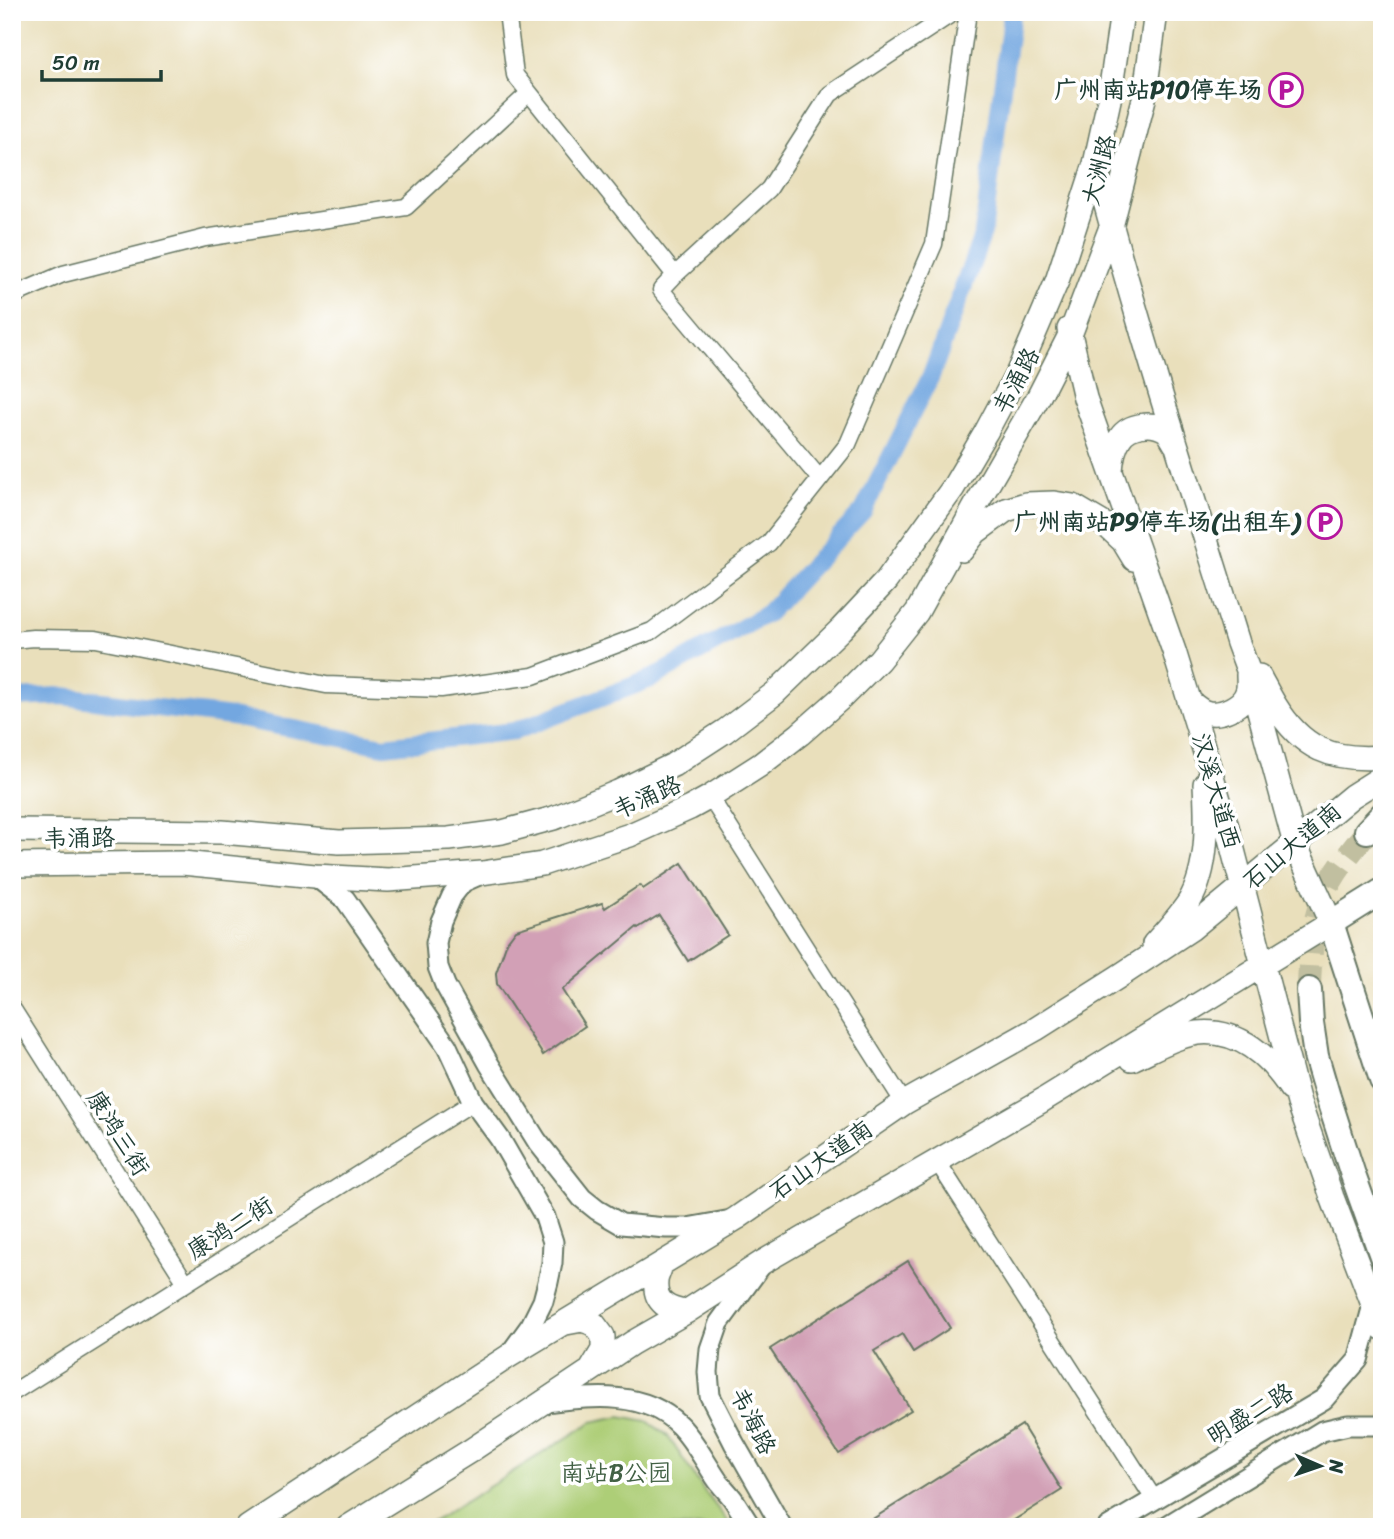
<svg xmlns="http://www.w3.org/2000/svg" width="1394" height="1539" font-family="Sriracha,'LXGW WenKai TC',sans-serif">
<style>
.green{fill:#adce77;stroke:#668656;stroke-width:2}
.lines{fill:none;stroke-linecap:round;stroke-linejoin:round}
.canal{stroke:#73a7e0;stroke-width:18}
.building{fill:#d2a0b6}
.primary-tunnel{stroke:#c1bfa0;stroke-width:24;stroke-dasharray:24 12;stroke-linecap:butt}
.minor-casing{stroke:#667663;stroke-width:19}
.tertiary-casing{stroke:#667663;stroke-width:23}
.secondary-casing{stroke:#667663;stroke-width:26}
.primary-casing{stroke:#667663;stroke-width:28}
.minor{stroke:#fff;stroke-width:16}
.tertiary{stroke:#fff;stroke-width:19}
.secondary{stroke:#fff;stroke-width:23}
.primary{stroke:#fff;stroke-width:24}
.labels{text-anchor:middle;stroke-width:7;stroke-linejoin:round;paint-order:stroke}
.poi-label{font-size:24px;font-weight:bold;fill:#1f3d34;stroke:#fff;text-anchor:end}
.street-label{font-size:24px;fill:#1f3d34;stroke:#fff}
.park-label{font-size:24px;fill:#426145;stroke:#fff}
</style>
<rect width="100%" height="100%" fill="#fff"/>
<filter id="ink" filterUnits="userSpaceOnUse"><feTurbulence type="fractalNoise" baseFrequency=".0143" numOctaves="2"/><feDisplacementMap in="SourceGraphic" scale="14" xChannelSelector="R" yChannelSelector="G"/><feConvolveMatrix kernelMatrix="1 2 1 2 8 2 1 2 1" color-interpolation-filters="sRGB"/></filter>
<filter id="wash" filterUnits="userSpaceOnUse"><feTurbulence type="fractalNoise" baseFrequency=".00686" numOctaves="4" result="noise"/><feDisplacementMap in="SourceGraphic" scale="28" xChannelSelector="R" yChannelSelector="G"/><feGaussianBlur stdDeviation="1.57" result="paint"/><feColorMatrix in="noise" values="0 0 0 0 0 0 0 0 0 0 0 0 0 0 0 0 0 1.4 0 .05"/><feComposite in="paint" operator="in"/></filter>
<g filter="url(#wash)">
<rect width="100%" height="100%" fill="#e9dfbb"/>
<path class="green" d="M620,1416l27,5 20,14 38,57 27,35h-307l167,-105z"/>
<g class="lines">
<path class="canal" d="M12,698l50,-2 169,21 153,29 131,-15 138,-53 115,-65 95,-102 68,-135 52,-143 29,-221"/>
</g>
<g id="blocks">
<path class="building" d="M682,863l46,72 -40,26 -29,-46 -21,13 -1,-1 -75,63 23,36 -42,29 -46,-71 -1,-11 11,-31 9,-12 86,-27 3,5 35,-23 3,4z
M908,1261l42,67 -37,24 -11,-18 -28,17 37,59 -72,44 -69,-105z
M1022,1425l40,65 -59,37h-143z"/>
</g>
</g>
<g filter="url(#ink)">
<use href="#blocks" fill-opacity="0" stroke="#667663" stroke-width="2"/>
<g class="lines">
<path class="primary-tunnel" d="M1309,990c1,-37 3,-78 23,-111 10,-17 23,-32 35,-48"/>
<g class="minor-casing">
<path id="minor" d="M507,12l8,63 160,200 -14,15 159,189
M675,275l94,-86 61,-95 124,-82
M12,296l51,-22 142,-36 201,-31 123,-114
M12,640l21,-2 63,1 230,46 115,4 92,-13 119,-45 117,-88 79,-99 86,-200 34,-232
M710,797l194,306
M12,1008l174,275
M937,1161l217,338
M12,1393l461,-291"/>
</g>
<g class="tertiary-casing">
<path id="tertiary" d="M481,874l-18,8 -11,14 -11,25 -5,22 2,24 7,18 44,79 48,77 45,57 15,12 24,14 45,4h21l39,-7
M315,876l30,23 102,147 26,56 27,37 45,78 8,25 -1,21 -4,19 -5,19 -12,24 -21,29
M760,1267l-41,56 -9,26 -2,23 2,24 24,47 48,84
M545,1402c45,-5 98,-13 134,23 15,15 25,35 37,53 5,8 12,14 17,21 6,9 12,19 18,28
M1108,1527l216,-128 34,-39 15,-55
M1165,1527l157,-96 26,-6h29l5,2"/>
</g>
<g class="secondary-casing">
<path id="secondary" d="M1069,329l16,69 89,253 24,78 29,98 72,276 33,94 50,131
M1111,470c1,-12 3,-23 9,-32 9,-14 33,-17 47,-7 3,3 6,10 9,14
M962,550l14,-18 30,-22 20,-6 28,-1 19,3 34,20 16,15 11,18
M1259,676c5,9 10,19 16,29 27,44 56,56 107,52
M1189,701c6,5 12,11 20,12 13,2 34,-7 38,-21 2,-5 1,-12 1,-17
M12,830l210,2 117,10 110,-3 53,-7 52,-14 64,-26 55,-27 52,-34 50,-38 66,-64 45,-48 67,-93 33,-56 32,-60 39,-91 38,-117 14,-64 13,-88
M12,865l170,-2 133,13 73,4 94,-7 60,-9 88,-29 60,-27 20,-11 50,-32 40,-31 41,-36 38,-38 38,-48 59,-107 63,-109 31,-61 41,-108 33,-128 12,-87
M1154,944c12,-13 25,-27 35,-42 20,-34 18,-80 16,-118
M1132,1059c20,-9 43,-23 66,-26 41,-4 72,24 93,56
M661,1265c-1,5 -5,12 -5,17 -2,21 13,28 30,30
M566,1323l16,-3 12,4 9,12v14l-12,20
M248,1527l261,-171 228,-138 167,-115 132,-74 82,-52 73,-48 161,-133 30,-19
M348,1527l122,-76 162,-108 54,-31 77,-50 280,-162 288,-177 -36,-79 -47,-174 -10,-27c-49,-159 -101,-318 -143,-479"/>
</g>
<g class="primary-casing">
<path id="primary" d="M1367,831l15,-16
M1382,891l-51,32 51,157
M1309,990l2,33 5,33 12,41 25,78 29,81"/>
</g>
<use href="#minor" class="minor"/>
<use href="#tertiary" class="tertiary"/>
<use href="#secondary" class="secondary"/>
<use href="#primary" class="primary"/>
</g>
</g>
<defs>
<g id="parking-ring" transform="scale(1.75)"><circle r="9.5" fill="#fff" stroke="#b5179e" stroke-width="1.5"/><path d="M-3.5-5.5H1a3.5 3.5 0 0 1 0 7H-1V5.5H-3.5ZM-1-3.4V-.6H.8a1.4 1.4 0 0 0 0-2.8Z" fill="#b5179e"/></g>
</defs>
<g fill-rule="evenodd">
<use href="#parking-ring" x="1286" y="90"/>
<use href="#parking-ring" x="1325" y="522"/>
</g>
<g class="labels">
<g class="poi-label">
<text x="1262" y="98">广州南站P10停车场</text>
<text x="1300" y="530">广州南站P9停车场(出租车)</text>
</g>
<g class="street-label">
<text transform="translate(1099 170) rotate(-75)" y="8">大洲路</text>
<text transform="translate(1016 381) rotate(-62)" y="8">韦涌路</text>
<text transform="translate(1216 791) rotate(74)" y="8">汉溪大道西</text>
<text transform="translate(647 797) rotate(-24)" y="8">韦涌路</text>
<text transform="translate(79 838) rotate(-1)" y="8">韦涌路</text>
<text transform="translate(1292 846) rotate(-40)" y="8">石山大道南</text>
<text transform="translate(118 1133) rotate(58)" y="8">康鸿三街</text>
<text transform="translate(821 1160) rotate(-35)" y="8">石山大道南</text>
<text transform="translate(230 1228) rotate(-32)" y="8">康鸿二街</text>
<text transform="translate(1250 1414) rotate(-31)" y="8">明盛二路</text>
<text transform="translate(753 1421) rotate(63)" y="8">韦海路</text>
</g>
<g class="park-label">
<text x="616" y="1481">南站B公园</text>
</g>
</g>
<rect width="1394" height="1539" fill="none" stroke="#fff" stroke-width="42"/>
<g transform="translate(1320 1466) rotate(92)" stroke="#ffffff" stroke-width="5" paint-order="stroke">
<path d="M0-5L12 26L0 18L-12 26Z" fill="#1f3d34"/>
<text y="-10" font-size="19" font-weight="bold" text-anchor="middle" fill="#1f3d34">N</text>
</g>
<path d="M42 70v10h119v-10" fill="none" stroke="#1f3d34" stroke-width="3.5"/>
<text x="52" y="70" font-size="21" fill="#1f3d34" stroke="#ffffff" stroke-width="5" paint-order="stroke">50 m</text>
</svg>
